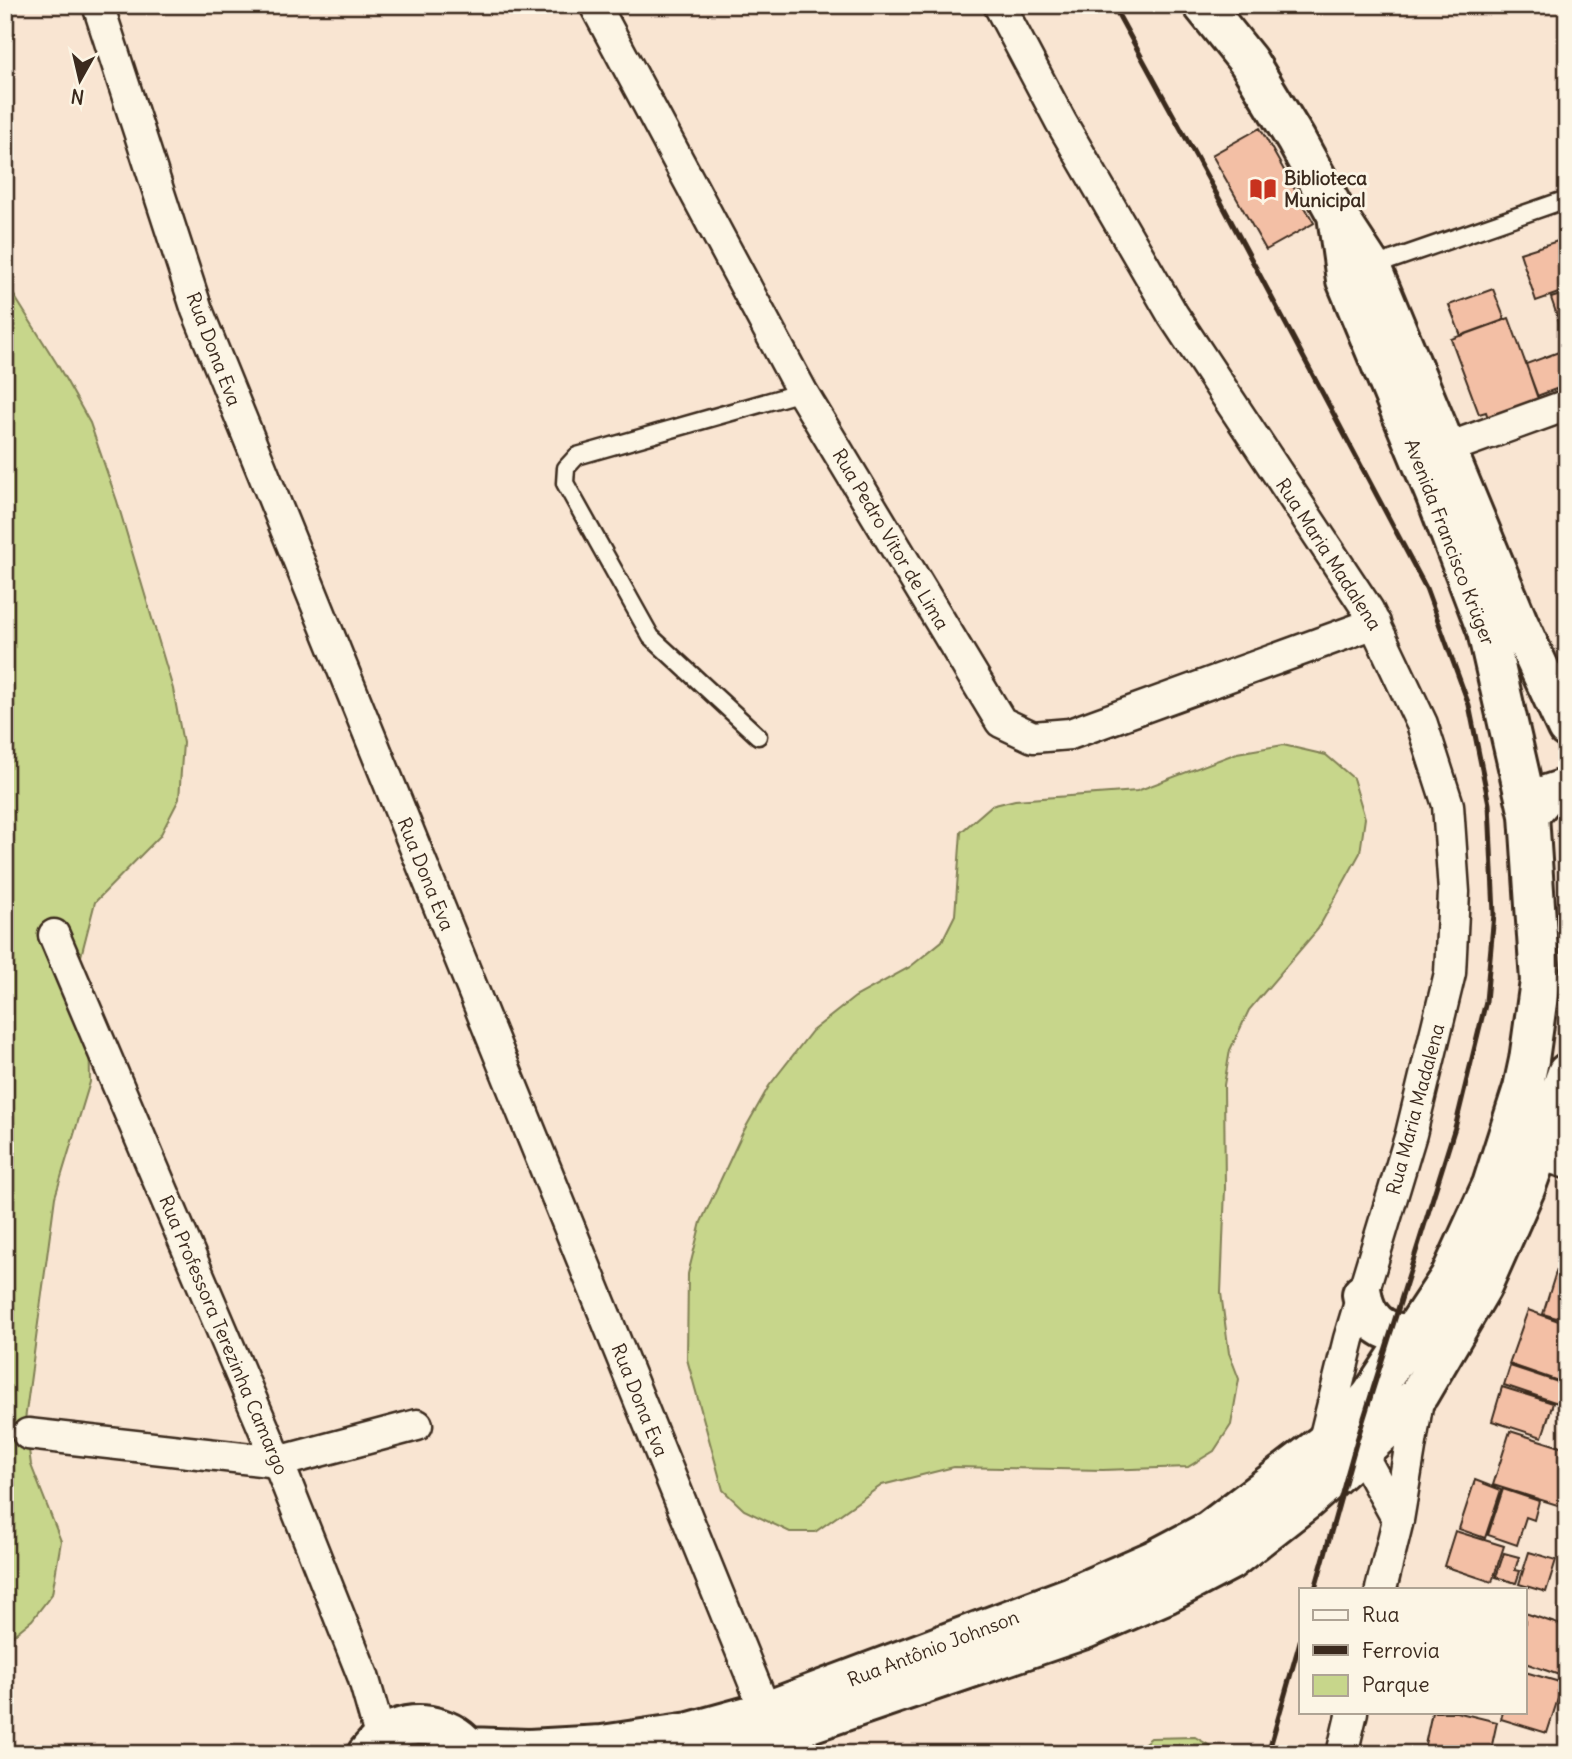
<svg xmlns="http://www.w3.org/2000/svg" width="1572" height="1759" font-family="Delius,sans-serif">
<style>
.green{fill:#c7d68b;stroke:#818054;stroke-width:2}
.building{fill:#f3bfa5;stroke:#3b2a1e;stroke-width:2}
.lines{fill:none;stroke-linecap:round;stroke-linejoin:round}
.lane-casing{stroke:#3b2a1e;stroke-width:21}
.street-casing{stroke:#3b2a1e;stroke-width:35}
.secondary-casing{stroke:#3b2a1e;stroke-width:44}
.lane{stroke:#fcf5e5;stroke-width:16}
.street{stroke:#fcf5e5;stroke-width:30}
.secondary{stroke:#fcf5e5;stroke-width:38}
.rail{stroke:#3b2a1e;stroke-width:5}
.labels{text-anchor:middle;stroke-width:6;stroke-linejoin:round;paint-order:stroke}
.poi-label{font-size:19px;font-weight:bold;fill:#3b2a1e;stroke:#fcf5e5;text-anchor:start}
.street-label{font-size:19px;fill:#3b2a1e;stroke:#fcf5e5}
</style>
<rect width="100%" height="100%" fill="#f9e5d2"/>
<filter id="ink" filterUnits="userSpaceOnUse"><feTurbulence type="fractalNoise" baseFrequency=".0143" numOctaves="2"/><feDisplacementMap in="SourceGraphic" scale="14" xChannelSelector="R" yChannelSelector="G"/><feConvolveMatrix kernelMatrix="1 2 1 2 8 2 1 2 1" color-interpolation-filters="sRGB"/></filter>
<g filter="url(#ink)">
<path class="green" d="M5,281l52,83 33,59 27,78 56,188 10,54 -4,56 -19,37 -65,66 -15,58 9,62 1,60 -35,115 -30,223 6,45 30,76 -9,53 -20,26 -27,22z
M1283,745l43,10 27,23 12,40 -5,35 -42,76 -69,81 -19,40 -6,35 1,103 -4,105 8,60 10,26 -8,46 -17,26 -26,16 -85,3 -149,-3 -72,18 -67,47h-25l-46,-22 -21,-20 -36,-131 1,-85 13,-52 41,-88 27,-48 43,-55 43,-34 55,-30 32,-26 13,-26 6,-83 30,-26 24,-6 122,-9 100,-38z
M1195,1737l29,17h-93l20,-16z
M431,1744l18,10h-59l14,-9z"/>
<path class="building" d="M1260,128l54,95 -48,27 -54,-95z
M1567,238v52l-31,11 -16,-48z
M1493,289l12,31 -44,16 -12,-31z
M1567,293v45l-2,1 -14,-41z
M1509,318l30,82 -51,18 -2,-6 -7,2 -28,-75z
M1567,349v36l-30,11 -11,-32z
M1560,1259l7,3v59l-24,-7z
M1528,1310l39,14v60l-58,-20z
M1510,1366l57,19v21l-63,-21z
M1502,1387l51,16 -11,34 -50,-16z
M1510,1431l57,18v59l-74,-23z
M1475,1480l26,10 -16,48 -26,-9z
M1503,1489l36,12 -5,19 -8,-3 -9,28 -29,-10z
M1455,1531l49,15 -12,36 -48,-16z
M1529,1552l27,8 -10,32 -27,-8z
M1504,1553l15,4 -4,13 5,1 -4,12 -20,-6z
M1525,1613l42,14 -2,50 -40,-14z
M1525,1672l38,11 -16,50 -46,-14 2,-7h22z
M1432,1712h24l41,10 -7,32h-67z"/>
<g class="lines">
<g class="lane-casing">
<path id="lane" d="M1371,267l196,-68
M758,736l-107,-99 -86,-154 1,-15 11,-12 225,-64"/>
</g>
<g class="street-casing">
<path id="street" d="M98,5l99,305 586,1444
M595,5l207,387 199,330 32,15 37,-3 305,-111
M999,5l62,117 112,193 195,295 54,114 26,81 6,87 -4,81 -39,161 -62,205 -26,105
M1426,456l141,-51
M54,935l224,527 85,214 18,63
M1517,1147l50,16
M28,1434l250,28 139,-37
M1361,1453l37,67
M1381,1589l17,-69 21,-126
M1342,1754l10,-42"/>
</g>
<g class="secondary-casing">
<path id="secondary" d="M1203,5l45,56 48,79 41,75 34,52 147,355 49,106
M1529,815l17,-20 21,-7
M1362,1294c4,27 23,42 51,39
M468,1747l61,2 73,-4 88,-13 76,-21 306,-115 80,-35 57,-30 114,-87 28,-25 20,-23 79,-119 42,-92 31,-97 6,-28 11,-79 -11,-166 -42,-184 -52,-137 -89,-214 -9,-65
M367,1754c8,-10 18,-21 30,-25 27,-10 61,0 75,25
M719,1754l366,-125 83,-36 61,-32 78,-61 78,-70 34,-36 62,-106 44,-99 42,-116"/>
</g>
<use href="#lane" class="lane"/>
<use href="#street" class="street"/>
<use href="#secondary" class="secondary"/>
<path class="rail" d="M1113,5l109,199 204,384 43,117 20,99 5,110 -8,87 -30,123 -99,316 -42,149
M1268,1754l33,-116"/>
</g>
</g>
<defs>
<g id="library-bare" transform="scale(2.1)"><path d="M-6-4Q-3-5.5-.7-3.5V5Q-3 3-6 4ZM6-4Q3-5.5 .7-3.5V5Q3 3 6 4Z" fill="#c8321e" stroke="#fcf5e5" stroke-width="2.5" paint-order="stroke"/></g>
</defs>
<g fill-rule="evenodd">
<use href="#library-bare" x="1263" y="189"/>
</g>
<g class="labels">
<g class="poi-label">
<text x="1284" y="185">Biblioteca<tspan x="1284" dy="22">Municipal</tspan></text>
</g>
<g class="street-label">
<text transform="translate(214 349) rotate(69)" y="7">Rua Dona Eva</text>
<text transform="translate(891 539) rotate(59)" y="7">Rua Pedro Vitor de Lima</text>
<text transform="translate(1450 542) rotate(69)" y="7">Avenida Francisco Krüger</text>
<text transform="translate(1329 554) rotate(57)" y="7">Rua Maria Madalena</text>
<text transform="translate(426 874) rotate(68)" y="7">Rua Dona Eva</text>
<text transform="translate(1415 1109) rotate(-75)" y="7">Rua Maria Madalena</text>
<text transform="translate(224 1335) rotate(67)" y="7">Rua Professora Terezinha Camargo</text>
<text transform="translate(640 1400) rotate(68)" y="7">Rua Dona Eva</text>
<text transform="translate(933 1648) rotate(-21)" y="7">Rua Antônio Johnson</text>
</g>
</g>
<rect width="1572" height="1759" fill="none" stroke="#fcf5e5" stroke-width="28"/>
<rect x="14" y="14" width="1544" height="1731" fill="none" stroke="#3b2a1e" stroke-width="2.5" filter="url(#ink)"/>
<rect x="1299" y="1588" width="228" height="126" fill="#fcf5e5" stroke="#afa495" stroke-width="2"/>
<rect x="1313" y="1610" width="35" height="10" fill="#fcf5e5" stroke="#afa495" stroke-width="2"/>
<text x="1362" y="1622" font-size="21" fill="#3b2a1e">Rua</text>
<rect x="1313" y="1645" width="35" height="10" fill="#3b2a1e" stroke="#afa495" stroke-width="2"/>
<text x="1362" y="1658" font-size="21" fill="#3b2a1e">Ferrovia</text>
<rect x="1313" y="1675" width="35" height="21" fill="#c7d68b" stroke="#afa495" stroke-width="2"/>
<text x="1362" y="1692" font-size="21" fill="#3b2a1e">Parque</text>
<g transform="translate(80 80) rotate(188)" stroke="#fcf5e5" stroke-width="5" paint-order="stroke">
<path d="M0-5L12 26L0 18L-12 26Z" fill="#3b2a1e"/>
<text y="-10" font-size="19" font-weight="bold" text-anchor="middle" fill="#3b2a1e">N</text>
</g>
</svg>
